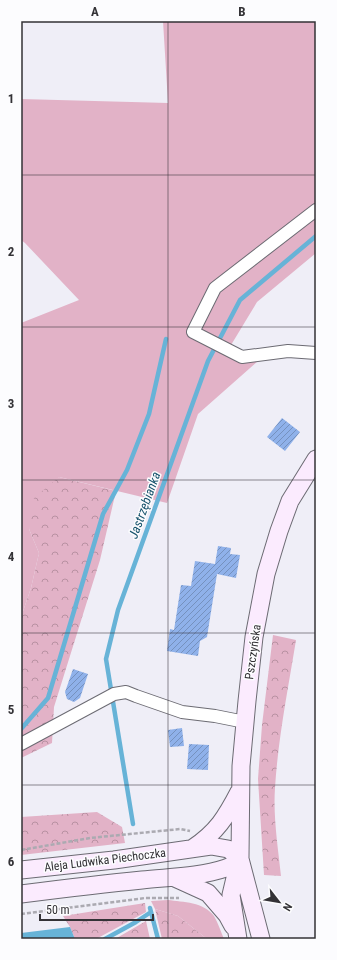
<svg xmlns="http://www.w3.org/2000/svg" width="337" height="960" font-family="'Roboto Condensed',sans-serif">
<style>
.grass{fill:#e2b2c7}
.forest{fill:url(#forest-crowns)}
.water{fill:#67b3d7}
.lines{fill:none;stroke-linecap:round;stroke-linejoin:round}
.stream{stroke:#67b3d7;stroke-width:4.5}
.building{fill:url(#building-hatch)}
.street-casing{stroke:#6c6b73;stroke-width:14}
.secondary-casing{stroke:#6c6b73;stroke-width:19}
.path{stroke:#abaab1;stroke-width:2.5;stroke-dasharray:4 2;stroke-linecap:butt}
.street{stroke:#fff;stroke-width:12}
.secondary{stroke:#fbebfe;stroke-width:17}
.grid{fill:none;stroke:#333236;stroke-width:1;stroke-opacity:0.55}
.labels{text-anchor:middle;stroke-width:3;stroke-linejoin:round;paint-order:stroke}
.street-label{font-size:12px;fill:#333236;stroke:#fcfcfe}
.water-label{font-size:13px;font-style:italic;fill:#17536c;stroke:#fcfcfe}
.neatline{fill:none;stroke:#333236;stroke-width:1.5}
.grid-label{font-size:13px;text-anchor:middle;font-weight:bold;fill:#333236}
</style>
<defs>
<pattern id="forest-crowns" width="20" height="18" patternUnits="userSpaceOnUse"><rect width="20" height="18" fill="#e2b2c7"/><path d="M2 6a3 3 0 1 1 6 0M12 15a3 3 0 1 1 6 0" fill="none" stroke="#b891a2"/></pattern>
<pattern id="building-hatch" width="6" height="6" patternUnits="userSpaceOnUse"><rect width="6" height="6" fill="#8fb1ea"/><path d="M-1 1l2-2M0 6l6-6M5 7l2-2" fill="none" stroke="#7591be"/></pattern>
</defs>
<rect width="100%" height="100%" fill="#efeef7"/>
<path class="grass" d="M163,21h153v232l-59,49 -29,48 30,11 -60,53 -31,89 -108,-26 -30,52 10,24 -8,35 -10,29v-294l58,-23 -54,-57 -4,-3v-141l147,4z
M168,900c15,2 36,2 46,16 4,7 7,16 10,23h-17l-29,-23 -23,-7 -4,-8z"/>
<path class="forest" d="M59,477l57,14 -16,69 -46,147 -2,36 -31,15v-141l10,-29 8,-35 -10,-24 5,-31z
M273,635l23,5c-8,49 -18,99 -21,148 -2,29 3,59 6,88l-17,-1 -6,-96 4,-54z
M97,812l25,15 3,16 -104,12v-38z
M145,903l1,9 -50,27h-21l-5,-12 -7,-11z
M155,909l23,7 29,23h-45z
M146,921l4,18h-35z"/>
<path class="water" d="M70,927l5,12h-54v-6z"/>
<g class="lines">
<path class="stream" d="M21,729l27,-31 55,-184 24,-44 22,-56 17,-75
M133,824l-27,-165 12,-49 90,-249 32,-61 76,-64
M150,908l8,31
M105,939l31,-17 15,-10"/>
</g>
<path class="building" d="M282,418l18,14 -15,19 -18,-14z
M218,546l13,2 -1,6 10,1 -4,23 -19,-4 -10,63 -7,4 -2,15 -31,-5 3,-22 4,1 7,-45 10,1 4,-25 20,3z
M73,669l15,5 -8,24 -6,4 -7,-3 -2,-7z
M182,728l2,18 -14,1 -2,-17z
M189,744l20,1 -1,25 -21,-1z"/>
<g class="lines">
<g class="street-casing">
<path id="street" d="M316,210l-101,78 -22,44 49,25 46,-6 28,2
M21,744l93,-50 12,-2 10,4 46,16 33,4 30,6"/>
</g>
<g class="secondary-casing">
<path id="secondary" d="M193,848c24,-16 33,-31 46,-56
M240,859l21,80
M21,870l93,-10 97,-14 17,3 12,8
M175,878l33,15 19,22 6,11
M21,894c40,-5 81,-10 121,-14 28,-3 57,-3 84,-12 7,-2 9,-6 14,-11
M238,939l-7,-44 9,-38 1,-91 6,-65 7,-64 12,-63 13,-43 11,-30 26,-42"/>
</g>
<path class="path" d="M21,850l69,-12 90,-9 10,2
M21,914l124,-16h34"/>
<use href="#street" class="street"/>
<use href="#secondary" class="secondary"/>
</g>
<path class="grid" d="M168,21v918M21,175h295M21,327h295M21,480h295M21,633h295M21,785h295"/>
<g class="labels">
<g class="street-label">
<text transform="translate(253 652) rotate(-82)" y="4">Pszczyńska</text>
<text transform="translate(105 860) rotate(-7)" y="4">Aleja Ludwika Piechoczka</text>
</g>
<g class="water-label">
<text transform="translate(144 505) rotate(-70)" y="5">Jastrzębianka</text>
</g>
</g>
<rect width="337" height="960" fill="none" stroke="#fcfcfe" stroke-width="44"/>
<g transform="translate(279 902) rotate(121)" stroke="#fcfcfe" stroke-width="3" paint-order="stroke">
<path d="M0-3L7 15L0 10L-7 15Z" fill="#333236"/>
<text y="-6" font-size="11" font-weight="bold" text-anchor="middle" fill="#333236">N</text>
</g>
<path d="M40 914v6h113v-6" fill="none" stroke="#333236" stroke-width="2"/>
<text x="46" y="914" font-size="12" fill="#333236" stroke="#fcfcfe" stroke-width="3" paint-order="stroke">50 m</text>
<rect x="22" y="22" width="293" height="916" class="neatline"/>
<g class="grid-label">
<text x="95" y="16">A</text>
<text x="242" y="16">B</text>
<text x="11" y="103">1</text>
<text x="11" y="256">2</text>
<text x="11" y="408">3</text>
<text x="11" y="561">4</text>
<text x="11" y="714">5</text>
<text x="11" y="866">6</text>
</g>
</svg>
